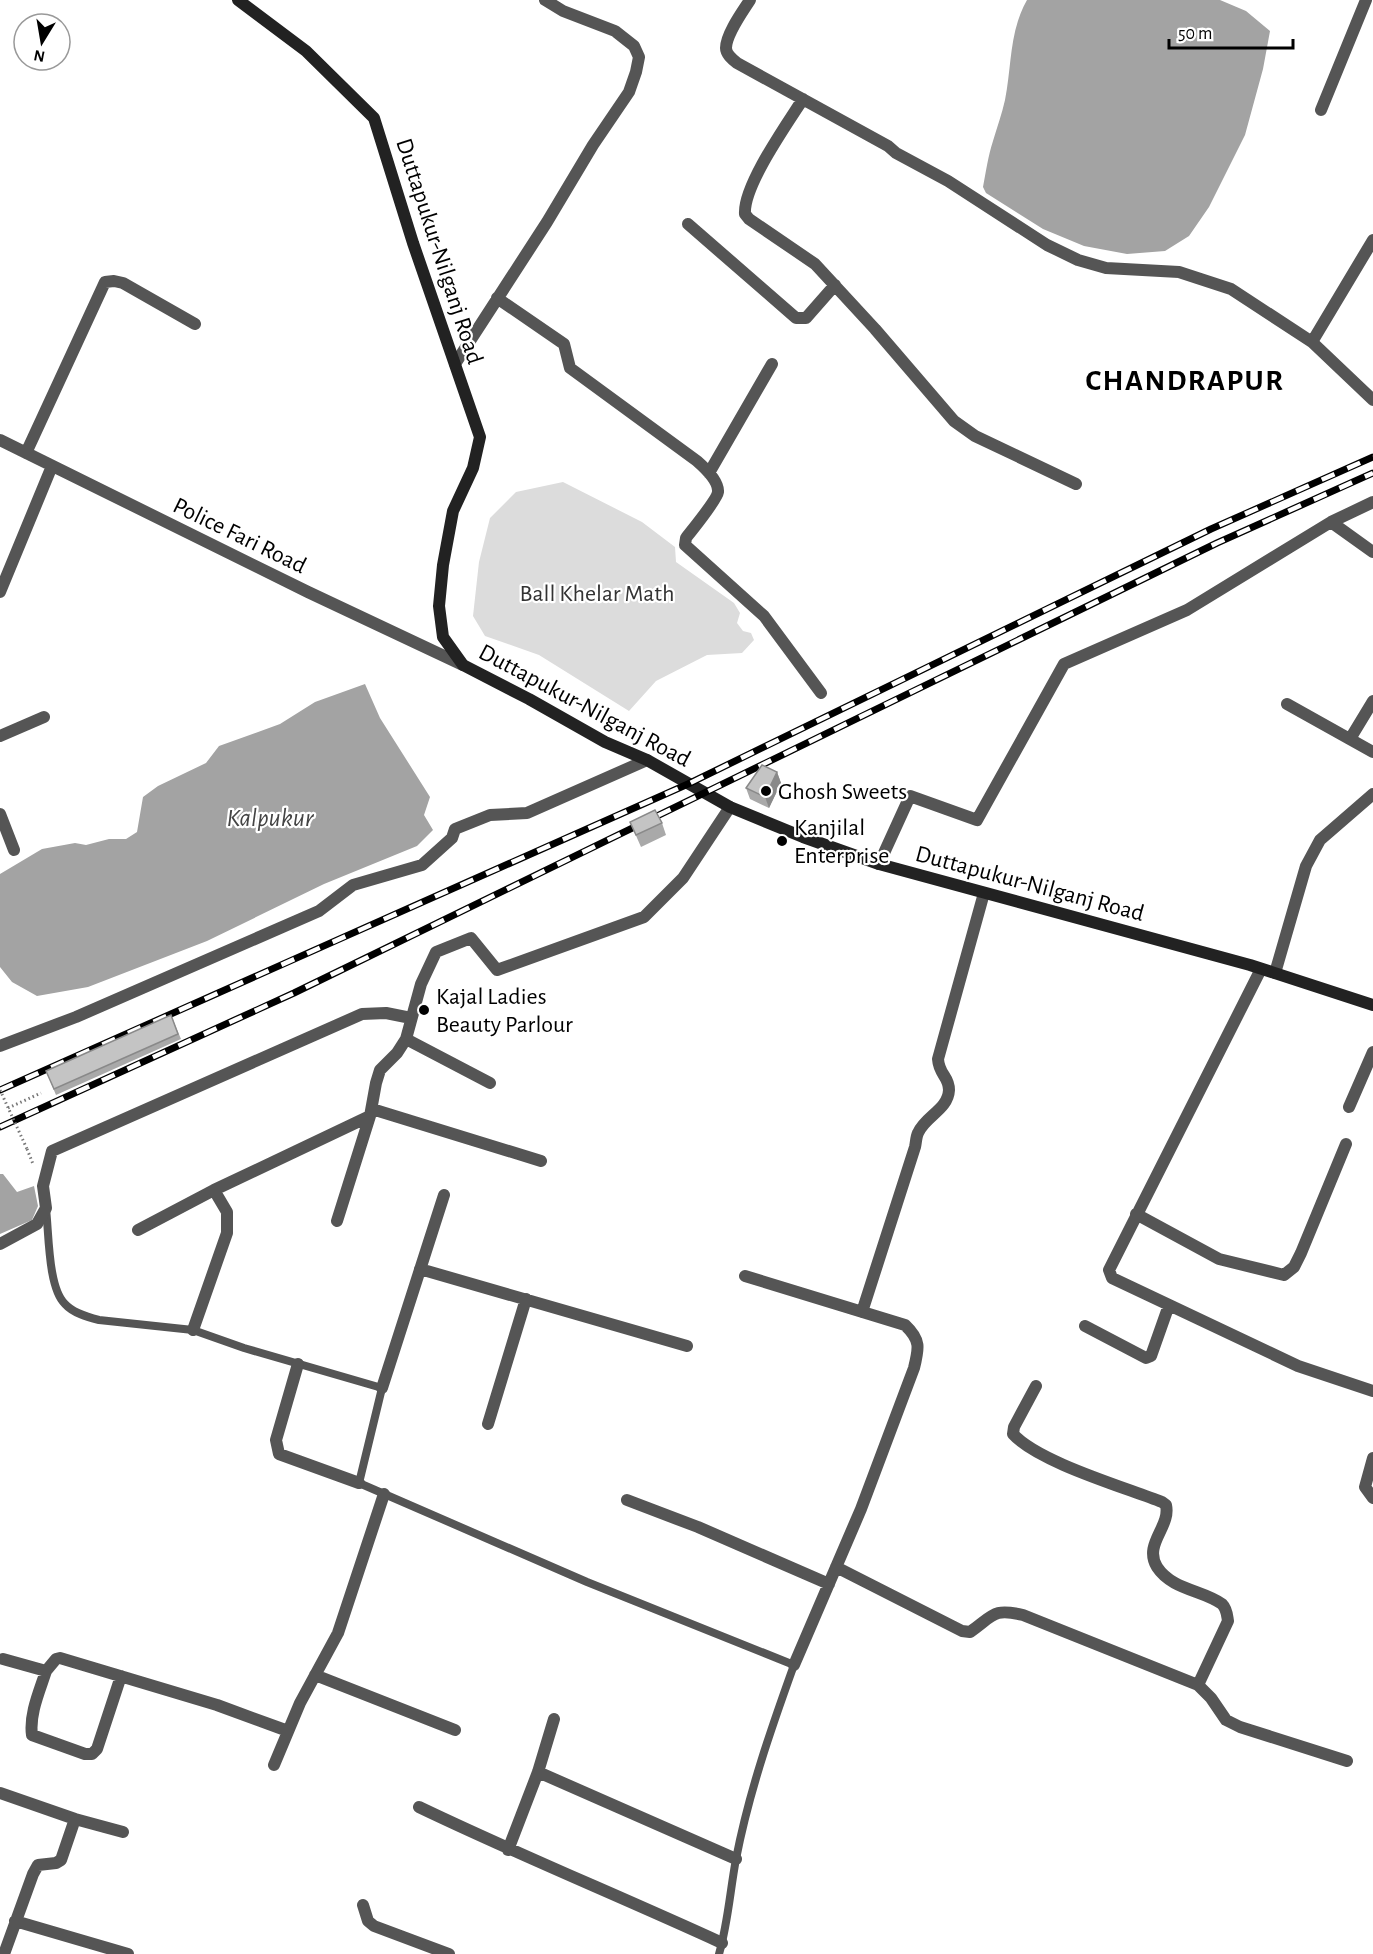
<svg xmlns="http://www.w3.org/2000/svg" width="1373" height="1954" font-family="'Alegreya Sans',sans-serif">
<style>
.green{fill:#dcdcdc}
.water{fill:#a3a3a3}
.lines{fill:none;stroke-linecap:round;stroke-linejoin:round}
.path{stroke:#777;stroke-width:3;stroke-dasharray:1.5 3;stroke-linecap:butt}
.service{stroke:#555;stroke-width:8}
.minor{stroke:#555;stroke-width:12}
.secondary{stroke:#222;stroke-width:12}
.rail-casing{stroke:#000;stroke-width:7}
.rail{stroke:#fff;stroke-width:4.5;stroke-dasharray:14;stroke-linecap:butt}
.path-bridge{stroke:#777;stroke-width:3;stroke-dasharray:1.5 3;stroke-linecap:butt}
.wall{fill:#a9a9a9}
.shaded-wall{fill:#898989}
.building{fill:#c4c4c4;stroke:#898989;stroke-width:1.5}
.poi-dot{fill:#000;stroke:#fff;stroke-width:2}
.labels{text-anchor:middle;stroke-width:4.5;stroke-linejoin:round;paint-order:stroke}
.street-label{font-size:24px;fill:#000;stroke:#fff}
.park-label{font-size:24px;fill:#333;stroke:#fff}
.poi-label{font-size:24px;fill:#000;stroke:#fff;text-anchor:start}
.water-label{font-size:26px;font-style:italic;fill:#444;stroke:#fff}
.district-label{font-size:30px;font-weight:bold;letter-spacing:1.5px;fill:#000;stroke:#fff}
</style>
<rect width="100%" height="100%" fill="#fff"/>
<path class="green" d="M563,482l79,40 33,25 1,15 58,41 6,10 -3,10 6,8 8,2 3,7 -12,13 -35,2 -51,26 -27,30 -90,-56 -54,-19 -12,-20 6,-54 11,-44 26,-26z"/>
<path class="water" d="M1027,0h193l26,11 24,20 -7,38 -18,66 -36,72 -20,29 -24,15 -38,3 -43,-8 -41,-17 -57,-36 -3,-6c3,-15 5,-31 10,-46 4,-14 9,-27 12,-41 7,-35 4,-68 22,-100z
M365,684l15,34 50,79 -6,18 9,15 -16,16 -93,38 -117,57 -119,46 -51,9 -25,-14 -12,-15v-93l42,-25 33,-6 11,2 23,-6h17l11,-7 6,-35 15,-11 48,-23 13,-17 61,-22 35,-22z
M0,1174h3l14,18 17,-6 4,20 -6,14 -32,14z"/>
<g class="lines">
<path class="path" d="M8,1108l33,-15
M27,1149l6,15"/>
<path class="service" d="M46,1209c3,24 2,79 19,95 8,9 22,13 34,16l94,10 51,18 138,40 -23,95 228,99 207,83c-23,64 -45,127 -58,194 -6,32 -8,64 -17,95"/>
<path class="minor" d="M750,0c-7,11 -24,34 -24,48 0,6 6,11 11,15l151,83 8,7 52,28 99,64 31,15 28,8 73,4 52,17 81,53 61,-102
M803,99c-16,25 -60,87 -58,115l4,5 66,45 60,65 79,92 21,15 101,48
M1321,110l45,-110
M688,224l108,94h10l29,-33
M497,298l67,46 6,24 127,93c8,7 22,20 21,31 -1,8 -26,38 -32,46l-1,7 79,71 57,77
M1312,342l61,58
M455,364l92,-142 46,-77 36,-53 7,-20 3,-15 -5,-11 -19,-15 -52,-20 -18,-11
M0,440l308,152 155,73
M26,453l79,-171 9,-1 9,2 72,41
M709,473l63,-109
M1331,522l42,-20
M0,592l52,-126
M1287,704l86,48
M0,736l44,-19
M1350,739l23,-38
M0,814l14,36
M879,864l31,-68 67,24 87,-156 123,-54 144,-88 42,30
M1261,969l-152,301 3,8 186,88 75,25
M1275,973l31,-107 14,-26 53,-46
M406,1039l84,44
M0,1046l76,-29 243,-106 34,-26 69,-20 30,-27 3,-9 35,-14 37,-2 120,-53
M1349,1107l24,-55
M372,1109l169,52
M1136,1214l83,45 65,16 10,-8 7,-14 45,-109
M337,1221l33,-105 6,-33 4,-13 17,-17 9,-14 15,-55 15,-32 35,-14 26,32 147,-53 39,-39 47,-71
M138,1230l76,-40 156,-74
M0,1244l37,-20 9,-16 -3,-22 9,-35 310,-137 24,-1 25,5
M420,1269l267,77
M745,1276l160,49c16,15 14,23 9,43l-53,141 -67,156
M862,1312l53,-165c1,-4 1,-10 3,-14 7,-17 30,-23 31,-43 0,-14 -10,-15 -11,-31l46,-166
M1085,1326l61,32 5,-2 18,-51
M193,1330l34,-97v-21l-13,-22
M298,1364l-22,76 3,14 80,29
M1036,1386l-22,41 -1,7c25,28 111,53 149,68l4,3c5,22 -23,39 -9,62 15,23 46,23 65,37 5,5 5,11 6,17l-30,64
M382,1388l62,-193
M488,1424l38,-125
M1373,1458l-8,29 8,11
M627,1500l71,27 131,57
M836,1567l126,64 8,1c24,-17 23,-24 53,-17l175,70 13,13 15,22 14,7 107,34
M3,1659l43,12 10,-12 4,-1 157,47 71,26
M46,1671c-6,19 -17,43 -14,64l53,19h7l5,-5 24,-73
M315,1675l140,55
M274,1765l26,-62 38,-70 46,-139
M538,1772l198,87
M0,1793l75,26 48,13
M419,1807c100,48 203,90 303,136
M508,1850l30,-78 16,-53
M363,1905l5,16 6,5 75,28
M15,1921l113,33
M4,1954l29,-80 5,-9 18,-2 5,-3 14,-41"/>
<path class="secondary" d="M238,0l68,51 68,67 39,125 67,194 -7,31 -20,43 -10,54 -4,41 4,31 20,28 66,34 76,43 42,18 83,47 73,30 76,27 371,101 123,40"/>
<g class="rail-casing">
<path id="rail" d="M0,1090l688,-306 523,-255 162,-72
M0,1127l294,-134 923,-450 156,-70"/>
</g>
<use href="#rail" class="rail"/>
<path class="path-bridge" d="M0,1090l27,59"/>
</g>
<path class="wall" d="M777,772l4,11 -12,25 -19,-9 -4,-11z
M630,822l32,1 4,12 -25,12z
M171,1015l10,24 -125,56 -10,-24z"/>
<path class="shaded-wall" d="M777,772l4,11 -12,25 -4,-11z"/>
<path class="building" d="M762,765l15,7 -12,25 -19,-9z
M655,810l7,13 -26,12 -6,-13z
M171,1015l7,19 -124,55 -8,-18z"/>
<g class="poi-dot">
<circle cx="766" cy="791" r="6"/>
<circle cx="782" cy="841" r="6"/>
<circle cx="424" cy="1010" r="6"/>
</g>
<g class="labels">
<g class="street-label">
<text transform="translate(440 251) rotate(72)" y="8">Duttapukur-Nilganj Road</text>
<text transform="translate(240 535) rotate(26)" y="8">Police Fari Road</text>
<text transform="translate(585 705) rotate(28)" y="8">Duttapukur-Nilganj Road</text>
<text transform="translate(1030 883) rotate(15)" y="8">Duttapukur-Nilganj Road</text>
</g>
<g class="park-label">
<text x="597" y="601">Ball Khelar Math</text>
</g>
<g class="poi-label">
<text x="778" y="799">Ghosh Sweets</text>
<text x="794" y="835">Kanjilal<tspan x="794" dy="28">Enterprise</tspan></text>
<text x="436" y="1004">Kajal Ladies<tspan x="436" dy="28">Beauty Parlour</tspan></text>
</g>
<g class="water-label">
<text x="270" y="826">Kalpukur</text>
</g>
<g class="district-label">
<text x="1185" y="390">CHANDRAPUR</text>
</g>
</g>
<g transform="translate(42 42) rotate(191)"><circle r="28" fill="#ffffff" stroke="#999999" stroke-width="1.5"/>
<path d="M0-4.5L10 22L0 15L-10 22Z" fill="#000000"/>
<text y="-9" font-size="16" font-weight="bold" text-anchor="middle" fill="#000000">N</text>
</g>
<path d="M1169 39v9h124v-9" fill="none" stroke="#000000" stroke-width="3"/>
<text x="1178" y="39" font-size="18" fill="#000000" stroke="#ffffff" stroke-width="4.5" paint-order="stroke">50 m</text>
</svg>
